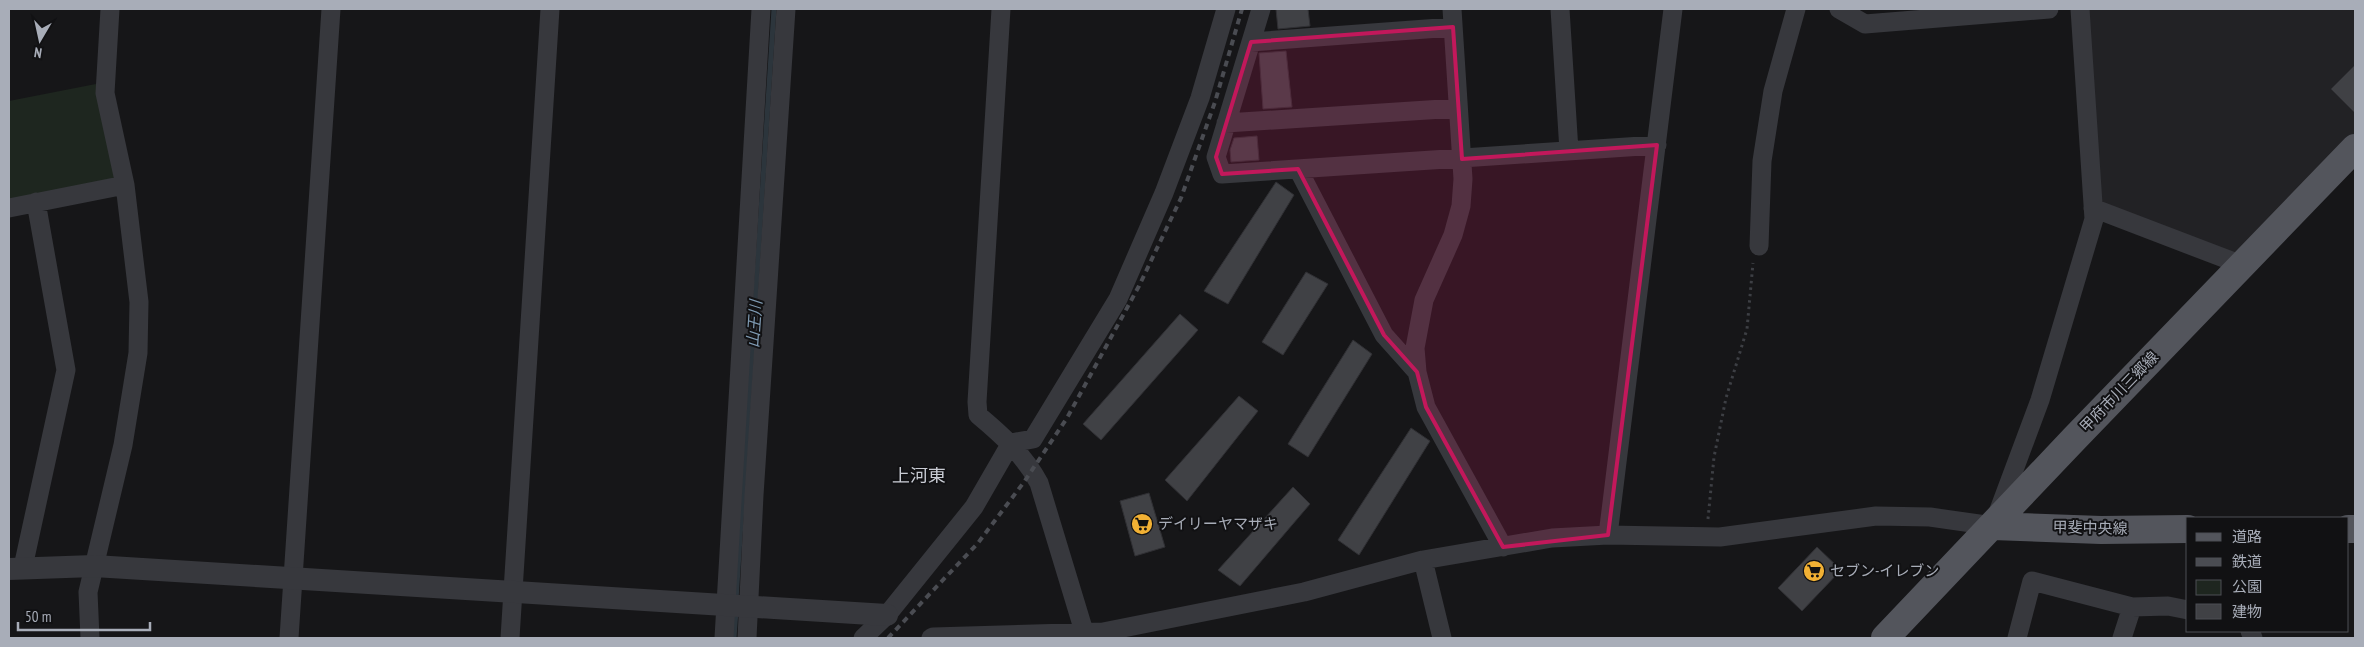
<svg xmlns="http://www.w3.org/2000/svg" width="2364" height="647" font-family="'PT Sans Narrow','Noto Sans JP',sans-serif">
<style>
.built{fill:#222225}
.green{fill:#1e261f}
.lines{fill:none;stroke-linecap:round;stroke-linejoin:round}
.stream{stroke:#2c353c;stroke-width:5}
.building{fill:#404145;stroke:#303034}
.path{stroke:#3d3f44;stroke-width:3;stroke-dasharray:2.5 4;stroke-linecap:butt}
.minor{stroke:#37383d;stroke-width:19}
.tertiary{stroke:#37383d;stroke-width:22}
.primary{stroke:#53555c;stroke-width:28}
.rail{stroke:#4a4c52;stroke-width:4;stroke-dasharray:6 5;stroke-linecap:butt}
.marked{fill:#c2185b;fill-opacity:0.2;stroke:#c2185b;stroke-width:4;stroke-linejoin:round}
.labels{text-anchor:middle;stroke-width:4;stroke-linejoin:round;paint-order:stroke}
.street-label{font-size:15px;fill:#a8adb8;stroke:#111113}
.poi-label{font-size:15px;fill:#a8adb8;stroke:#111113;text-anchor:start}
.water-label{font-size:16px;font-style:italic;fill:#7f9bb3;stroke:#111113}
.quarter-label{font-size:18px;fill:#c9ccd4;stroke:#111113}
</style>
<rect width="100%" height="100%" fill="#161618"/>
<path class="built" d="M2080,9h275v140l-113,116 -149,-57z"/>
<path class="green" d="M106,82l19,103 -116,23v-107z"/>
<g class="lines">
<path class="stream" d="M736,600l38,-591
M734,638l2,-27"/>
</g>
<path class="building" d="M1276,9h32l2,17 -32,3z
M1286,51l6,56 -29,2 -4,-56z
M2355,65v48l-24,-24z
M1257,136l2,24 -28,2 -1,-12 4,-12z
M1276,182l18,13 -66,109 -24,-13z
M1306,272l22,12 -45,71 -21,-13z
M1180,314l18,16 -97,110 -18,-16z
M1353,340l19,14 -64,103 -20,-13z
M1239,396l19,15 -71,90 -22,-21z
M1411,428l19,13 -71,114 -21,-15z
M1293,487l17,17 -70,82 -22,-16z
M1149,493l16,54 -30,9 -15,-55z
M1817,547l24,23 -39,41 -24,-23z"/>
<g class="lines">
<path class="path" d="M1708,519l6,-62 12,-59 21,-69 6,-66"/>
<path class="minor" d="M1001,9l-24,393 1,13c24,20 46,40 61,68l47,155
M1261,9l-45,148 6,17 435,-29
M1452,9l11,170 -2,27 -8,29 -29,65 -9,48 2,24 9,35 77,140
M1560,9l9,142
M1839,9l26,15 184,-15
M1251,42l202,-15
M1226,123l232,-15
M1298,169l86,166 33,37
M9,208l116,-23
M2093,208l149,57
M1759,246l3,-85 11,-70 23,-82
M1608,535l65,-526
M1423,560l19,78
M23,567l43,-197 -30,-168
M2250,631l3,7
M90,638l-2,-46 35,-147 15,-92 1,-51 -14,-117 -20,-92 5,-84
M289,638l42,-629
M510,638l40,-629
M724,638l37,-629
M747,638l7,-143 32,-486
M863,638l24,-23 87,-108 37,-64 22,-4 85,-140 46,-106 36,-95 26,-89
M931,638l2,-1 170,-5 201,-40 119,-32 129,-22 56,-3 112,2 156,-21 54,1 63,9 47,-126 54,-181 -14,-210
M2017,638l15,-57 100,26 36,-1 20,4
M2122,638l10,-31"/>
<path class="tertiary" d="M9,569l85,-3 793,49"/>
<path class="primary" d="M1993,526l108,4 87,-1
M2348,529h7
M1885,638l189,-199 281,-291"/>
<path class="rail" d="M888,638l90,-95 46,-61 43,-64 72,-132 42,-88 34,-96 27,-93"/>
</g>
<path class="marked" d="M1453,27l9,132 195,-14 -49,390 -105,12 -77,-140 -9,-35 -33,-37 -86,-166 -76,5 -6,-17 35,-115z"/>
<defs>
<g id="supermarket-disc" transform="scale(1.125)"><circle r="9.5" fill="#f2b134" stroke="#111113"/><path d="M-6-5.5h2.5l.6 2H6L4.5 2H-2.5L-4.4-4H-6ZM-1.5 3.2a1.3 1.3 0 1 0 .1 0ZM3 3.2a1.3 1.3 0 1 0 .1 0Z" fill="#111"/></g>
</defs>
<g fill-rule="evenodd">
<use href="#supermarket-disc" x="1142" y="524"/>
<use href="#supermarket-disc" x="1814" y="571"/>
</g>
<g class="labels">
<g class="street-label">
<text transform="translate(2119 392) rotate(-46)" y="5">甲府市川三郷線</text>
<text transform="translate(2090 528) rotate(1)" y="5">甲斐中央線</text>
</g>
<g class="poi-label">
<text x="1158" y="529">デイリーヤマザキ</text>
<text x="1830" y="576">セブン-イレブン</text>
</g>
<g class="water-label">
<text transform="translate(754 324) rotate(-86)" y="6">山王川</text>
</g>
<g class="quarter-label">
<text x="919" y="482">上河東</text>
</g>
</g>
<rect width="2364" height="647" fill="none" stroke="#a8adb8" stroke-width="20"/>
<rect x="2186" y="517" width="162" height="115" fill="#111113" stroke="#4d4f55"/>
<rect x="2196" y="533" width="25" height="8" fill="#53555c" stroke="#4d4f55"/>
<text x="2232" y="542" font-size="15" fill="#a8adb8">道路</text>
<rect x="2196" y="558" width="25" height="8" fill="#4a4c52" stroke="#4d4f55"/>
<text x="2232" y="567" font-size="15" fill="#a8adb8">鉄道</text>
<rect x="2196" y="580" width="25" height="15" fill="#1e261f" stroke="#4d4f55"/>
<text x="2232" y="592" font-size="15" fill="#a8adb8">公園</text>
<rect x="2196" y="604" width="25" height="15" fill="#404145" stroke="#4d4f55"/>
<text x="2232" y="617" font-size="15" fill="#a8adb8">建物</text>
<g transform="translate(40 40) rotate(189)" stroke="#111113" stroke-width="4" paint-order="stroke">
<path d="M0-4L9 19L0 12L-9 19Z" fill="#a8adb8"/>
<text y="-8" font-size="14" font-weight="bold" text-anchor="middle" fill="#a8adb8">N</text>
</g>
<path d="M18 622v8h132v-8" fill="none" stroke="#a8adb8" stroke-width="2.5"/>
<text x="25" y="622" font-size="15" fill="#a8adb8" stroke="#111113" stroke-width="4" paint-order="stroke">50 m</text>
</svg>
